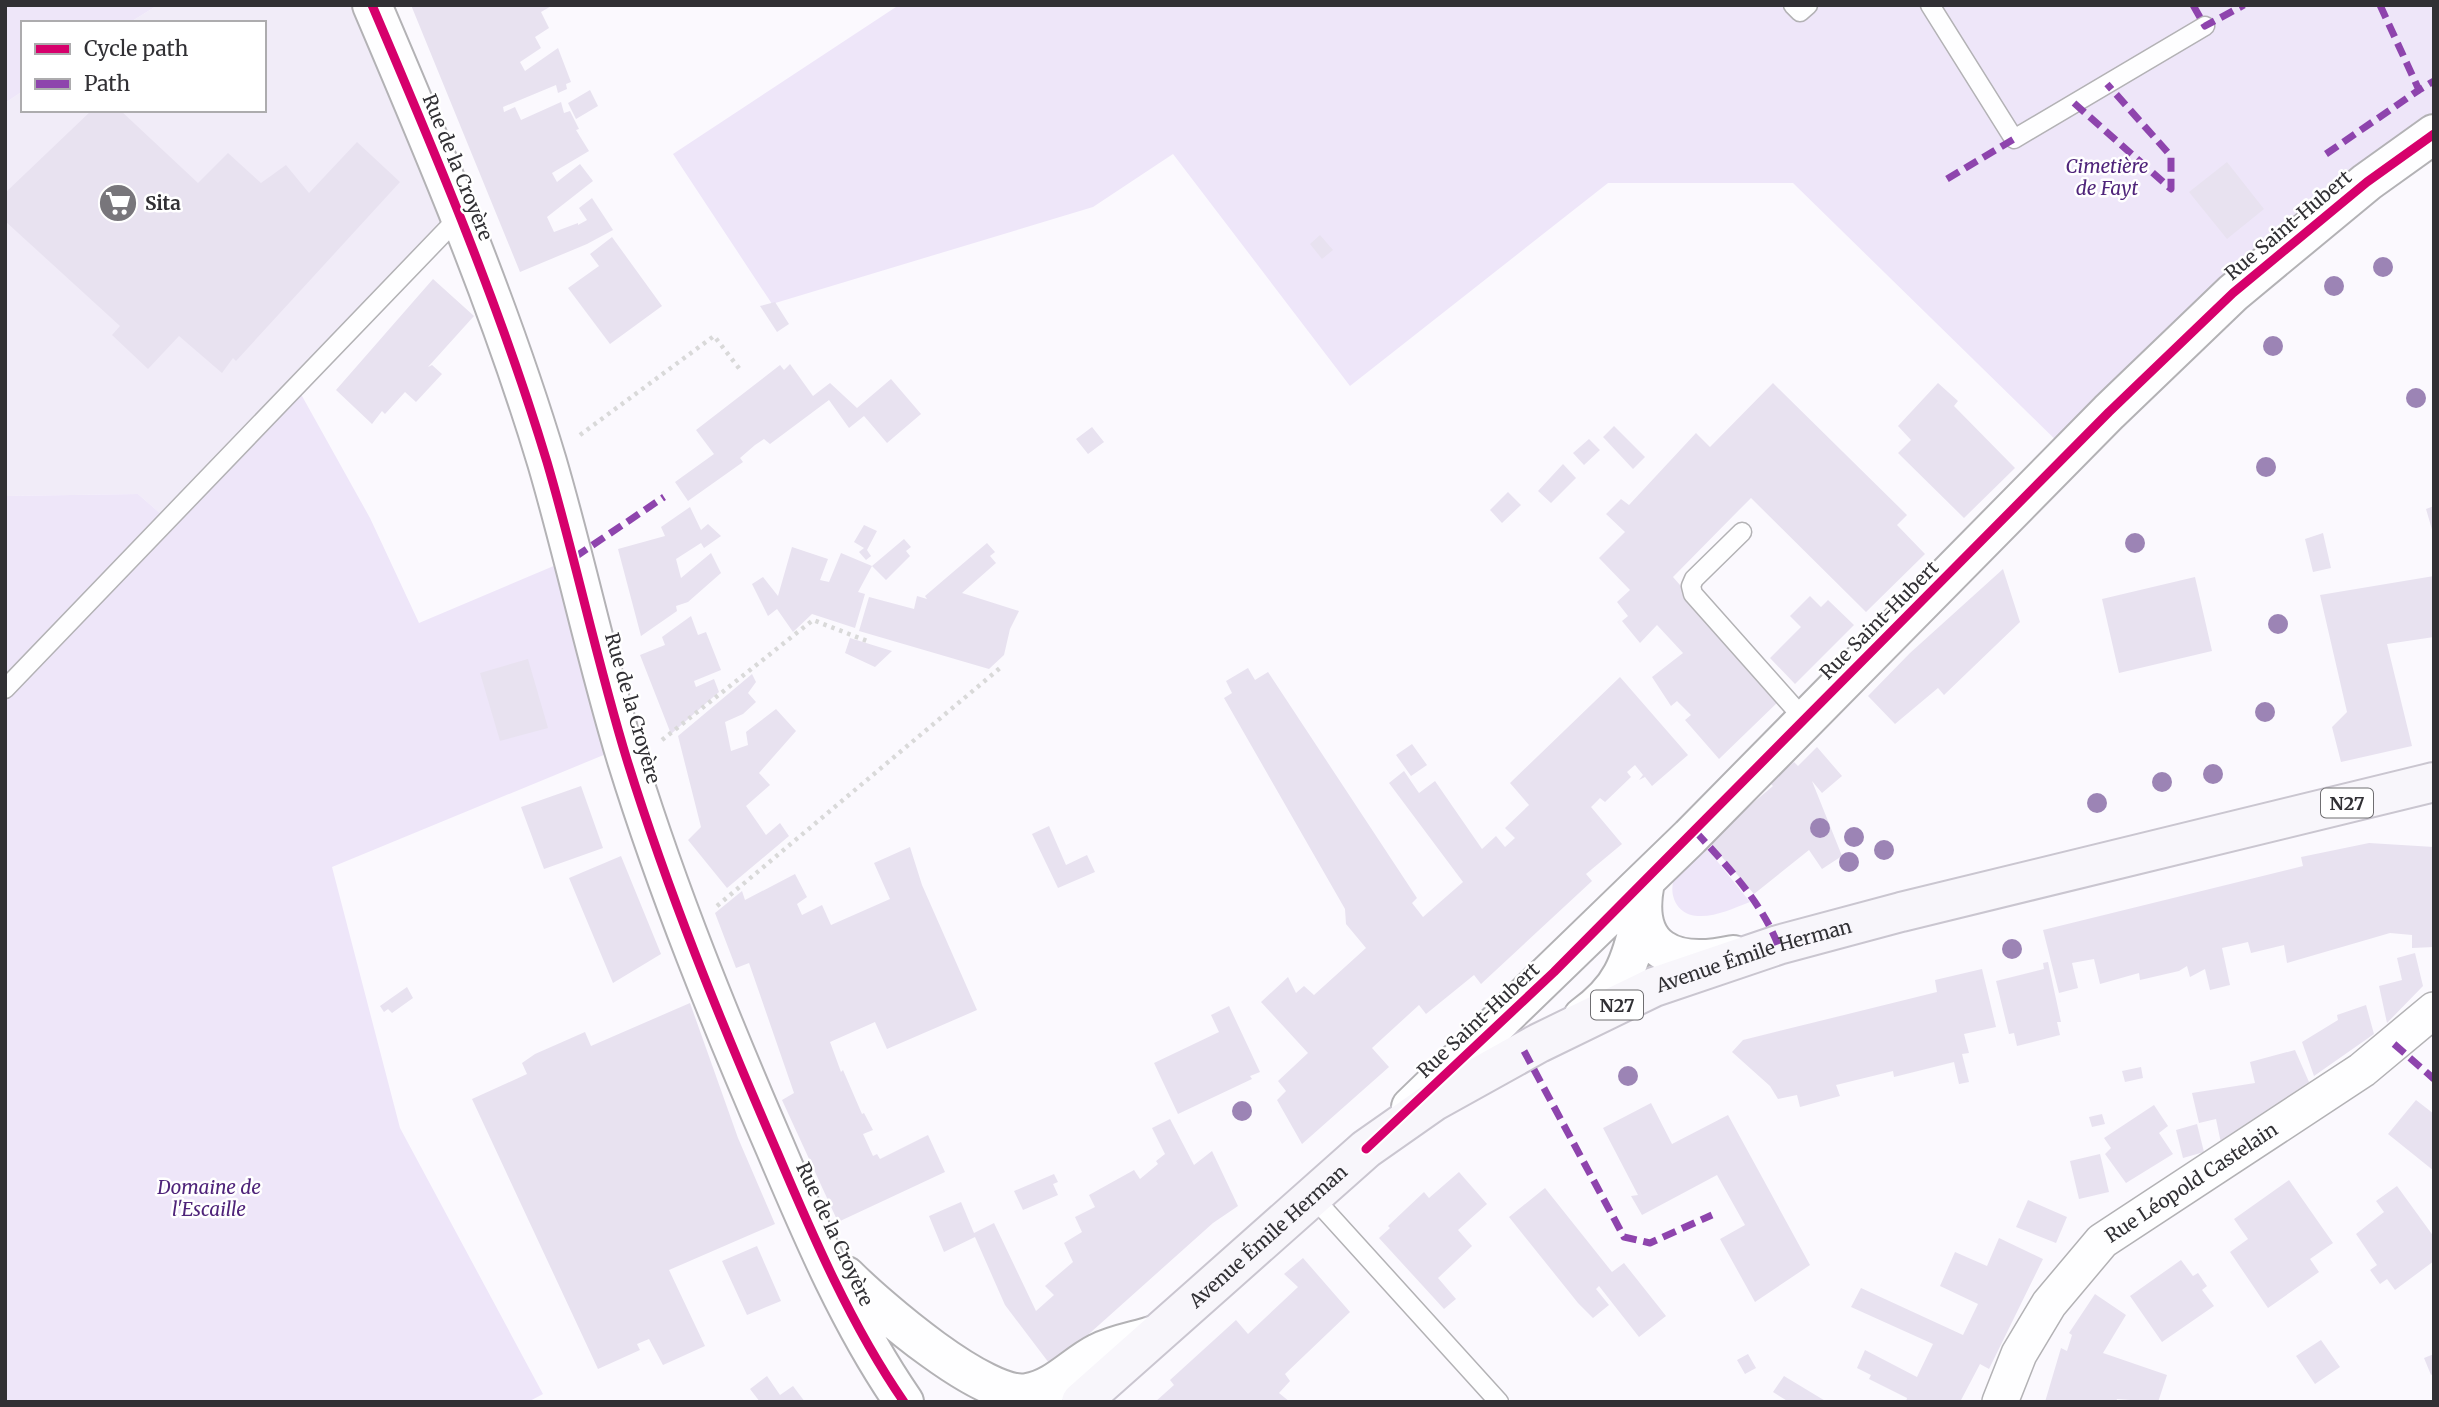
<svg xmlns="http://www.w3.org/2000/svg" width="2439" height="1407" viewBox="0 0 2439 1407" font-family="Merriweather,serif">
  <rect width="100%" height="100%" fill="#fbf9fe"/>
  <path fill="#f1ecf8" d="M158 5H372L459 217 169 521 138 494 5 496V103L23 91V110H264V23H129Z"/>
  <path fill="#eee6f9" d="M5 5H158L129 23H23V91L5 103Z
    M899 5H2434V134L2070 454 1793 183H1608L1350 386 1173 154 1093 207 772 304 673 154Z
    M297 387 370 518 419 623 575 557 623 747 332 867 400 1128 543 1394 528 1402H5V496L138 494 169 521Z
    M1705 846 1750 902C1734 908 1716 917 1698 916 1675 915 1666 891 1677 872 1683 862 1696 854 1705 846Z"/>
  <path fill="#e8e2f0" d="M411 5H553L541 12 549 28 535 37 541 48 520 62 525 71 558 48 571 82 566 84 567 89 558 93 556 85 503 107 504 112 515 107 521 120 561 102 564 113 570 111 579 129 576 130 589 151 552 173 557 182 580 164 593 181 547 217 554 232 578 223V225L587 220 579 208 592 198 613 230 587 244 520 272Z
    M590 90 598 106 576 119 568 103Z
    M92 110H120L198 183 228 153 261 183 286 165 309 193 357 142 400 182 236 361 233 358 222 373 179 336 148 369 112 335 120 326 5 221V193Z
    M2227 162 2264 209 2227 239 2189 192Z
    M1320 235 1333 250 1322 259 1310 244Z
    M612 237 662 306 610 344 568 288 599 266 590 254Z
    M433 279 474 316 428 367 432 365 442 374 416 402 405 392 385 414 382 411 372 424 336 390Z
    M775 302 789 324 777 332 760 306Z
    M790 364 813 396 830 383 857 408 891 379 921 414 887 443 864 416 849 428 829 400 770 444 764 439 755 445 740 458 743 462 688 501 675 482 714 454 696 430 780 365 784 370Z
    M1773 383 1907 515 1897 525 1925 554 1866 612 1751 498 1740 509 1673 577 1780 700 1719 759 1685 720 1691 715 1677 701 1671 706 1652 677 1683 653 1657 625 1640 643 1622 621 1628 616 1617 602 1630 590 1599 558 1625 532 1606 514 1621 499 1629 505 1696 433 1710 447Z
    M1938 383 1958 401 1954 406 2015 468 1964 518 1898 453 1911 440 1898 426Z
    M1614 426 1645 457 1633 469 1603 437Z
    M1092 427 1104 442 1088 454 1076 439Z
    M1589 439 1600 450 1584 465 1573 453Z
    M1563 464 1576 478 1551 503 1538 491Z
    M1508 492 1521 505 1502 523 1490 510Z
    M2434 506V533H2433L2426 509Z
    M690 507 701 530 708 524 721 536 704 548 701 543 676 559 681 578 711 553 721 573 688 602 676 606 677 611 641 636 618 549 665 536 661 527Z
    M864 525 877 531 867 550 871 556 866 560 859 552 864 548 854 542Z
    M2323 533 2331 568 2313 572 2305 539Z
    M904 539 911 547 906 551 910 556 886 580 872 566 858 592 865 594 855 628 812 614 793 632 777 609 768 616 752 584 763 577 778 596 792 547 828 559 820 580 829 582 841 553 872 566Z
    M987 543 995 552 990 556 996 563 962 593 1019 611 1010 629 1004 655 989 669 859 631 869 597 914 609 917 596 927 599 925 596Z
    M2003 569 2020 622 1944 695 1938 688 1895 724 1868 696 1910 653Z
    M2434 576V637L2387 644 2412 746 2341 762 2332 727 2347 712 2320 595Z
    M2195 577 2212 651 2119 673 2102 599Z
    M1810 596 1821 607 1828 600 1854 625 1795 684 1770 658 1801 627 1790 616Z
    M691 616 698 635 706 632 721 670 694 681 696 687 714 679 719 692 671 734 640 655 665 645 662 637Z
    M850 638 892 651 875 667 845 653Z
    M528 659 548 728 500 741 480 673Z
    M1248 668 1255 680 1268 672 1417 898 1412 903 1423 917 1463 882 1389 783 1404 771 1419 793 1435 781 1482 849 1496 836 1505 847 1515 838 1505 828 1529 805 1510 783 1620 677 1688 755 1652 786 1645 777 1639 780 1643 775 1635 765 1627 772 1631 777 1605 802 1600 798 1591 807 1622 844 1586 874 1592 881 1481 984 1474 975 1426 1014 1419 1005 1372 1048 1389 1067 1302 1144 1277 1100 1286 1091 1278 1081 1308 1053 1261 1002 1288 977 1296 993 1304 986 1314 995 1366 948 1346 924 1345 909 1224 698 1232 693 1226 681Z
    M752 674 756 682 748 693 756 702 743 714 725 722 731 751 748 745 746 732 776 709 796 731 759 773 770 785 746 806 766 835 780 823 789 836 727 888 688 840 701 827 678 736Z
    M1412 744 1427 765 1411 776 1396 755Z
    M1817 747 1842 776 1822 793 1812 781 1842 856 1822 869 1809 850 1754 894 1708 841 1773 786 1770 783 1794 762 1798 766Z
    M581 786 603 848 544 869 521 807Z
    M1049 826 1066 865 1087 855 1095 872 1058 888 1032 834Z
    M2369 843 2434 847V947L2412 948V935L2390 933 2287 963 2284 945 2251 953 2248 942 2222 948 2230 985 2210 990 2205 969 2190 977 2187 966 2179 971 2140 980 2139 973 2100 984 2094 959 2072 963 2078 988 2059 993 2043 930 2303 866 2301 857Z
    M910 847 922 885 977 1010 887 1049 875 1022 830 1042 841 1072 843 1070 862 1114 864 1113 873 1130 863 1134 873 1156 877 1154 880 1159 928 1135 945 1172 838 1222 782 1100 794 1093 749 963 736 968 715 913 742 891 745 900 795 874 807 897 797 904 802 915 822 905 831 925 890 899 874 863Z
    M621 856 661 954 613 983 569 878Z
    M2415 953 2423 986 2387 1023 2379 986 2402 980 2397 958Z
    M2048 962 2061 1022H2057L2060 1035 2017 1046 2014 1033 2009 1034 1996 981 2044 969 2043 963Z
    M1982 969 1996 1027 1964 1034 1969 1053 1962 1054 1969 1082 1959 1084 1954 1062 1894 1077 1893 1071 1836 1085 1840 1096 1800 1107 1797 1095 1778 1099 1770 1086 1732 1052 1743 1040 1937 992 1935 980Z
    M407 987 413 998 392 1013 388 1009 384 1012 380 1006Z
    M690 1003 738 1138 775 1224 669 1270 705 1346 663 1365 649 1339 637 1344 640 1350 598 1369 472 1099 527 1074 522 1063 535 1054 585 1032 591 1046Z
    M2366 1005 2374 1034 2314 1076 2302 1042 2338 1020 2337 1015Z
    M1229 1006 1260 1072 1250 1076 1252 1079 1178 1114 1154 1063 1219 1032 1211 1015Z
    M2295 1050 2309 1082 2221 1143 2216 1119 2199 1123 2192 1093 2255 1083 2250 1062Z
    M2141 1067 2143 1078 2125 1082 2122 1071Z
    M2416 1100 2434 1114V1171L2388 1134Z
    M1651 1103 1672 1144 1728 1115 1810 1265 1755 1302 1720 1239 1745 1225 1717 1175 1642 1215 1631 1196 1638 1195 1603 1128Z
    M2154 1105 2168 1126 2159 1133 2173 1154 2126 1183 2105 1154 2111 1148 2104 1138Z
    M2102 1114 2105 1124 2092 1127 2089 1117Z
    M1170 1119 1194 1165 1212 1151 1238 1206 1213 1223 1052 1367 1005 1305 975 1237 944 1252 929 1216 961 1202 974 1233 994 1223 1036 1311 1054 1295 1045 1286 1073 1262 1064 1243 1082 1232 1075 1217 1095 1207 1089 1195 1134 1170 1140 1179 1158 1164 1156 1161 1165 1154 1152 1128Z
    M2197 1124 2204 1152 2183 1158 2176 1130Z
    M2100 1154 2109 1192 2079 1199 2070 1161Z
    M1459 1172 1487 1204 1458 1230 1472 1246 1438 1278 1456 1299 1444 1309 1379 1238 1390 1228 1388 1226 1424 1192 1429 1198Z
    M1054 1174 1058 1182 1053 1184 1058 1195 1023 1210 1014 1191Z
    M2289 1180 2333 1243 2310 1259 2319 1272 2268 1308 2230 1252 2248 1239 2234 1219Z
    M2397 1186 2434 1237V1261L2395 1290 2387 1279 2380 1284 2370 1270 2377 1265 2356 1234 2384 1212 2376 1201Z
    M1545 1188 1612 1272 1624 1263 1666 1316 1639 1337 1599 1286 1596 1289 1609 1305 1593 1318 1578 1303 1509 1217Z
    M2028 1200 2067 1217 2056 1243 2016 1227Z
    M1999 1238 2043 1259 1989 1369 1980 1364 1960 1402H1906L1907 1398 1869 1379 1871 1375 1857 1368 1865 1350 1917 1377 1933 1344 1851 1307 1861 1288 1963 1335 1978 1304 1940 1286 1955 1252 1987 1266Z
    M757 1246 781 1301 747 1315 722 1261Z
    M1303 1258 1350 1312 1285 1374 1290 1381 1279 1393 1290 1402H1155L1174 1385 1170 1380 1236 1320 1248 1334 1298 1287 1284 1274Z
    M2181 1260 2193 1276 2198 1273 2207 1286 2202 1290 2214 1306 2162 1342 2130 1296Z
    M2095 1294 2126 1315 2103 1353 2167 1375 2158 1402 2117 1399 2116 1402H2045L2061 1348 2067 1351 2072 1335 2069 1333Z
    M2321 1340 2340 1367 2315 1384 2296 1356Z
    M1748 1354 1756 1368 1745 1374 1737 1360Z
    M2434 1354V1373L2431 1375 2424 1358Z
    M767 1376 780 1395 793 1386 805 1402H760L750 1389Z
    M1784 1376 1827 1402H1789L1773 1392Z"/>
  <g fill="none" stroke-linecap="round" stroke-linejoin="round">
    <g stroke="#b3b2b5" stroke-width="21">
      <path id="service" d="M1793 5 1800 12 1808 5
        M1930 5 2014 139 2205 26
        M1742 532 1694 579 1691 586 1693 594 1805 720
        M5 689 459 217
        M1313 1197 1499 1402"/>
    </g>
    <g stroke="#b3b2b5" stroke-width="38">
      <g id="minor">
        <path id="s1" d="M2000 1402 2019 1354 2049 1304 2102 1241 2362 1070 2434 1010"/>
      </g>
    </g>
    <g stroke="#b3b2b5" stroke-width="42">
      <path id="tertiary" d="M372 5C436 155 500 306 547 462 576 561 597 662 627 760 668 892 720 1020 775 1147 812 1234 850 1324 904 1402
        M1645 882C1631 950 1673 968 1733 955
        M1583 1017C1623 988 1629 965 1641 919
        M1411 1107 1690 837 2109 412 2233 293 2367 182 2434 134
        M846 1276C877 1307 985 1401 1028 1393 1056 1388 1074 1365 1098 1353 1115 1344 1137 1341 1155 1335"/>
    </g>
    <g stroke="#cac6d0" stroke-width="42">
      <g id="primary">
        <path id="s2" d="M1081 1402 1366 1149 1433 1102 1539 1043 1654 987 1778 945 1901 912 2434 782"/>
      </g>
    </g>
    <path stroke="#d9d9d9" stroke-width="4.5" stroke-dasharray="3.5 5" stroke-linecap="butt" d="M580 435 714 336 742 372
      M662 740 813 620 867 641
      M717 906 1000 668"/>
    <use href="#service" stroke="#fefeff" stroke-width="18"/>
    <use href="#minor" stroke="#fefeff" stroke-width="35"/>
    <use href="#tertiary" stroke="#fefeff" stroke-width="38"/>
    <use href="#primary" stroke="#f8f6fb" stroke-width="38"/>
    <path stroke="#8e44ad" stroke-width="7" stroke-dasharray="14 7" stroke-linecap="butt" d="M2193 5 2205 26 2244 5
      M2380 5 2419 90 2434 81
      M2074 103 2171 189V156L2107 84
      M2326 154 2419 90
      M1947 179 2014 139
      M575 557 664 497
      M1696 832C1727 866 1761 901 1778 945
      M2394 1044 2434 1079
      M1524 1051 1624 1237 1650 1243 1712 1215"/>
    <g stroke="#fff" stroke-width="13">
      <path id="cycleway" d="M372 5C436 155 500 306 547 462 576 561 597 662 627 760 668 892 720 1020 775 1147 812 1234 850 1324 904 1402
        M1366 1149 1554 972 2109 412 2233 293 2367 182 2434 134"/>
    </g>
    <use href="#cycleway" stroke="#d6006c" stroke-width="9"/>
  </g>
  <g fill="#9c84b5">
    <circle cx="2383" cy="267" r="10"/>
    <circle cx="2334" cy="286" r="10"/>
    <circle cx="2273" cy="346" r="10"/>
    <circle cx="2416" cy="398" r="10"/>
    <circle cx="2266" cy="467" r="10"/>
    <circle cx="2135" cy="543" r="10"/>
    <circle cx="2278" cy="624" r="10"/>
    <circle cx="2265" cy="712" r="10"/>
    <circle cx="2213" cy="774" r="10"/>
    <circle cx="2162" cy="782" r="10"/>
    <circle cx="2097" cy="803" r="10"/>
    <circle cx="1820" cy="828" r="10"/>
    <circle cx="1854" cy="837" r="10"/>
    <circle cx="1884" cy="850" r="10"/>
    <circle cx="1849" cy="862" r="10"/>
    <circle cx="2012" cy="949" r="10"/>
    <circle cx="1628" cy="1076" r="10"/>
    <circle cx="1242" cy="1111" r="10"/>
  </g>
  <defs>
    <g id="supermarket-disc" transform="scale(2.0125)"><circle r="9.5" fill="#78767b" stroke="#fff"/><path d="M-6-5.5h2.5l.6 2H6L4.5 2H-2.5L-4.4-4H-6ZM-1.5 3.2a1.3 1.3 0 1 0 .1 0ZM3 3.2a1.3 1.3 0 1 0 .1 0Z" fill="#fff"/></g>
  </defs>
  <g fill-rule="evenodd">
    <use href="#supermarket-disc" x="118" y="203"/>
  </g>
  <g text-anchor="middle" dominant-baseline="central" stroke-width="5" stroke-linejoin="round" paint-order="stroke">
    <g fill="#fff" stroke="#6f6e71" stroke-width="2">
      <rect x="2321" y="788.5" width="52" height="29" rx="5"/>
      <rect x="1591" y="990.5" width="52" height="29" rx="5"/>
    </g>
    <g font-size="18" font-weight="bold" fill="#313034">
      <text x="2347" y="803">N27</text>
      <text x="1617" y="1005">N27</text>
    </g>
    <g font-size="19" font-style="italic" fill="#4f247a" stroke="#fff">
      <text x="2107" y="166">Cimetière<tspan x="2107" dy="22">de Fayt</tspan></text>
      <text x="209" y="1187">Domaine de<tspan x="209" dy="22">l'Escaille</tspan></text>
    </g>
    <g font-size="19" fill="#313034" stroke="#fff">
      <text transform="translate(458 167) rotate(68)">Rue de la Croyère</text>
      <text transform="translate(2288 225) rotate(-40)">Rue Saint-Hubert</text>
      <text transform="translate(1879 620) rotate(-45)">Rue Saint-Hubert</text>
      <text transform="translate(633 708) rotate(74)">Rue de la Croyère</text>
      <text stroke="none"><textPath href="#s2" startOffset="817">Avenue Émile Herman</textPath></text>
      <text transform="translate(1478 1020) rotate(-43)">Rue Saint-Hubert</text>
      <text stroke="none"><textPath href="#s1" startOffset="299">Rue Léopold Castelain</textPath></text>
      <text transform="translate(835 1234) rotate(65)">Rue de la Croyère</text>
      <text stroke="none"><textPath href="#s2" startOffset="250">Avenue Émile Herman</textPath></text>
    </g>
    <g font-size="19" font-weight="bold" fill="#313034" stroke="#fff" text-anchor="start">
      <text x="145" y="203">Sita</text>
    </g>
  </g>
  <rect width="2439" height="1407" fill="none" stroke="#313034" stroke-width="14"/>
  <rect x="21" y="21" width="245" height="91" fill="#ffffff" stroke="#adacae" stroke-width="2"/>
  <rect x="35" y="44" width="35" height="10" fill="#d6006c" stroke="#adacae" stroke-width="2"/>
  <text x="84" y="56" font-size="21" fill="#313034">Cycle path</text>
  <rect x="35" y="79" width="35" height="10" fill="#8e44ad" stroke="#adacae" stroke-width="2"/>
  <text x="84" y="91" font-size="21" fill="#313034">Path</text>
</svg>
